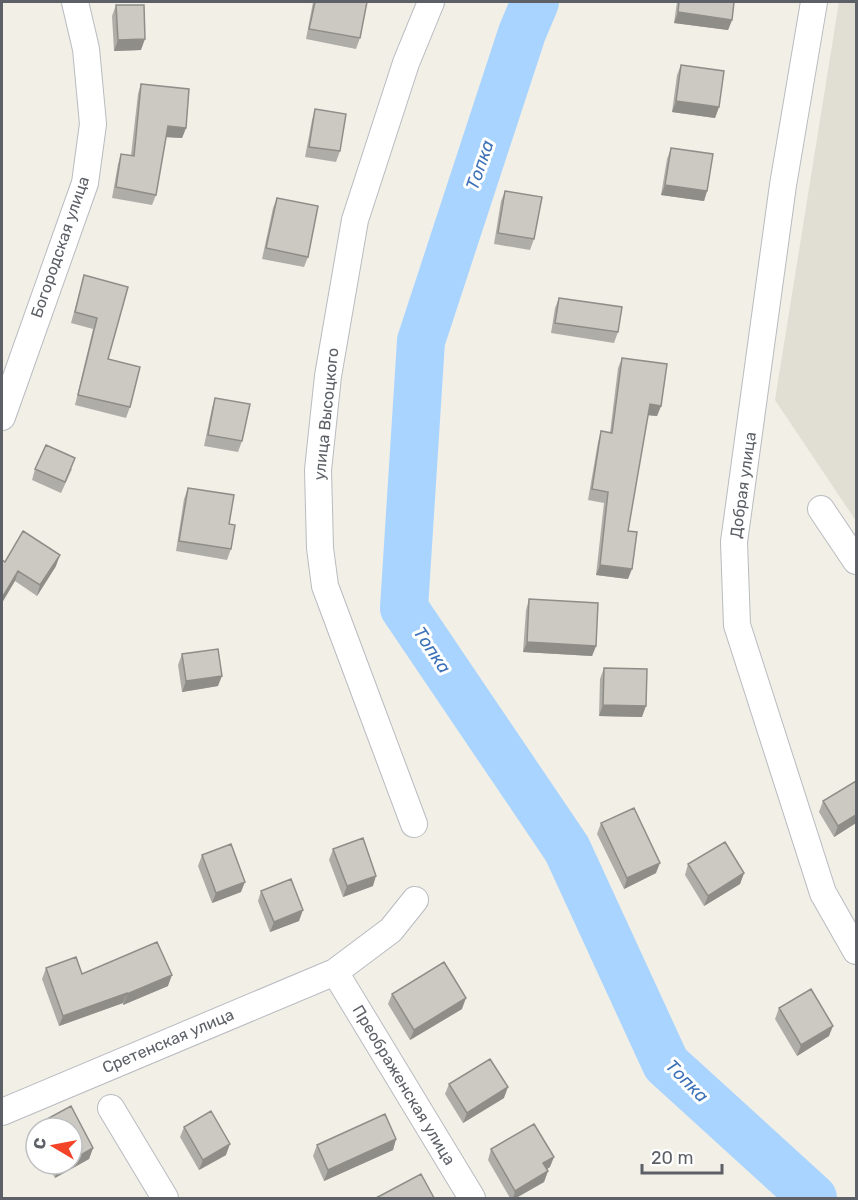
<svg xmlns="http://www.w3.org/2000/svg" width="858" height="1200" viewBox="0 0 858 1200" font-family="Rubik,sans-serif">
  <rect width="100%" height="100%" fill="#f1efe6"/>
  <path fill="#e1ded4" d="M839 2H856V521L775 400Z"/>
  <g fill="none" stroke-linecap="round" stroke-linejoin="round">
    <path stroke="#a8d4ff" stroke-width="48" d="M535 2 522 33 421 341 404 608 567 849 666 1064 813 1198"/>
    <g stroke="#b8bbc0" stroke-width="28">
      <path id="minor" d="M814 2 783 185 734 542 737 625 823 893 856 951
        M2 417 85 183 93 124 86 49 75 2
        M821 509 856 561
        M414 824 325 586 320 548 318 470 328 376 355 220 406 63 431 2
        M335 972 472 1198
        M111 1108 165 1198
        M2 1112 335 972 391 930 415 900"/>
    </g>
    <use href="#minor" stroke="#fff" stroke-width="26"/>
  </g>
  <path fill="#afada8" d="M313 2H363L360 38 356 49 306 39Z
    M677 2H734L732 20 728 30 674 23Z
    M116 5 141 50 114 51 112 16Z
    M681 65 719 107 715 118 672 112 677 75Z
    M141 84 186 128 182 138 166 137 156 195 152 205 112 198 118 164 121 154 131 155 138 94Z
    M315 109 340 151 336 162 305 157 312 120Z
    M671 148 707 191 704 201 661 195 667 159Z
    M505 191 534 239 530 250 494 244 501 201Z
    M277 198 308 257 304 267 262 259 273 208Z
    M84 275 108 359 130 407 126 418 75 405 93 329 71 323 81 286Z
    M559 298 618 332 614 343 551 333 555 308Z
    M622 358 661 406 657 416 648 415 628 531V579L596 575 604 503 588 500 598 442 601 431 610 433 618 368Z
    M215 398 242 441 238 452 204 446 212 408Z
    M35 469H72L61 493 32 480Z
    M188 488 229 524 231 549 227 560 176 551 184 499Z
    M5 562 56 566 37 596 15 581Z
    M529 599 596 646 592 656 523 652 526 610Z
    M182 654 218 686 182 692 178 665Z
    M604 668 642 717 599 716 600 679Z
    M856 782V823L834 837 819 812 823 801Z
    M601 823 656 873 624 889 597 834Z
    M333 849 373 886 343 897 329 860Z
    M202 855 241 892 212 903 198 866Z
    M688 864 744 873 740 884 704 906 685 875Z
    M261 891 299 921 270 932 258 901Z
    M46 968 82 974 168 986 123 1005V1003L59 1026 42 979Z
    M392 994 462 1009 410 1040 388 1004Z
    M779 1008 829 1036 797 1056 775 1019Z
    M449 1084 504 1098 463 1123 445 1094Z
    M71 1106 93 1148 89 1159 55 1178 47 1164H72V1128H36V1143L32 1136 36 1125Z
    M184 1127 226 1155 199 1170 180 1137Z
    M396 1139 393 1150 324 1181 313 1156 317 1145Z
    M491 1149 550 1167 547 1169 548 1171 544 1182 516 1198H510L488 1160Z"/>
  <path fill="#8f8d88" d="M678 12 732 20 728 30 674 23Z
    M145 39 141 50 114 51 118 40Z
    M676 101 719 107 715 118 672 112Z
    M168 126 186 128 182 138 164 137Z
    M665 185 707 191 704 201 661 195Z
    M650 404 661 406 657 416 646 415Z
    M60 555 56 566 37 596 40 585Z
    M600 565 632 569 628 579 596 575Z
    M18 571 15 581 2 603V598Z
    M527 642 596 646 592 656 523 652Z
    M222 676 218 686 182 692 186 681Z
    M603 705 646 706 642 717 599 716Z
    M856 815V823L834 837 838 826Z
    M660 863 656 873 624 889 627 878Z
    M744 873 740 884 704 906 708 896Z
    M376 876 373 886 343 897 347 886Z
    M245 882 241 892 212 903 216 893Z
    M303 910 299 921 270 932 274 922Z
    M172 975 168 986 123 1005 127 994Z
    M127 993 123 1003 59 1026 63 1016Z
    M466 998 462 1009 410 1040 414 1030Z
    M833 1026 829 1036 797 1056 801 1045Z
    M508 1087 504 1098 463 1123 467 1113Z
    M396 1139 393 1150 324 1181 328 1170Z
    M230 1144 226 1155 199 1170 203 1160Z
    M93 1148 89 1159 55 1178 59 1167 64 1164H72V1160Z
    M554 1157 550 1167 539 1174 543 1163Z
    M548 1171 544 1182 516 1198H513L515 1191Z"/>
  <path fill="#ccc9c3" stroke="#8f8d88" stroke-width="1.5" d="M315 2H367L360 38 309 29Z
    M679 2H734L732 20 678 12Z
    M116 5H144L145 39 118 40Z
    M681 65 724 71 719 107 676 101Z
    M141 84 189 89 186 128 168 126 156 195 116 187 121 154 134 156Z
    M315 109 346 114 340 151 309 147Z
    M671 148 713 154 707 191 665 185Z
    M505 191 542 197 534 239 498 233Z
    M277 198 318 206 308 257 266 248Z
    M84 275 128 287 108 359 140 367 130 407 78 395 97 318 75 312Z
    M559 298 622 307 618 332 555 323Z
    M622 358 667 364 661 406 650 404 628 531 637 532 632 569 600 565 608 492 592 489 601 431 612 433Z
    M215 398 250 404 242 441 208 435Z
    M46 445 75 458 65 482 35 469Z
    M188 488 234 495 229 524 235 525 231 549 179 541Z
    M23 531 60 555 40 585 18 571 2 598V560L5 562Z
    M529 599 598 603 596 646 527 642Z
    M218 649 222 676 186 681 182 654Z
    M604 668 647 669 646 706 603 705Z
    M856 781V815L838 826 823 801Z
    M634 808 660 863 627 878 601 823Z
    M363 838 376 876 347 886 333 849Z
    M725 842 744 873 708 896 688 864Z
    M231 844 245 882 216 893 202 855Z
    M291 879 303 910 274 922 261 891Z
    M157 942 172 975 127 994V993L63 1016 46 968 76 957 82 974Z
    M444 962 466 998 414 1030 392 994Z
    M811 989 833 1026 801 1045 779 1008Z
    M490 1059 508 1087 467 1113 449 1084Z
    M71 1106 93 1148 72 1160V1128H38L36 1125Z
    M211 1111 230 1144 203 1160 184 1127Z
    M385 1114 396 1139 328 1170 317 1145Z
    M534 1124 554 1157 543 1163 548 1171 515 1191 491 1149Z
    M421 1174 434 1198H376Z"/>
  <g text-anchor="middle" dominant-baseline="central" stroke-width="6" stroke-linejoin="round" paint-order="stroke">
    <g font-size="16" fill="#5d6167" stroke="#fff">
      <text transform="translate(60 247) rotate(-71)">Богородская улица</text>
      <text transform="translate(326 414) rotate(-84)">улица Высоцкого</text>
      <text transform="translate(743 485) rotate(-82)">Добрая улица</text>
      <text transform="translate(168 1041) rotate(-23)">Сретенская улица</text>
      <text transform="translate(404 1085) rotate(59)">Преображенская улица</text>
    </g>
    <g font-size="18" font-style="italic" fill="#3d72b8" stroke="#fff">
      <text transform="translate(480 165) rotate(-71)">Топка</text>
      <text transform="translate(432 650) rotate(56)">Топка</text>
      <text transform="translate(687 1081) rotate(45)">Топка</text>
    </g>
  </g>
  <rect width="858" height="1200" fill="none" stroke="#5d6167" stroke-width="6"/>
  <g transform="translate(54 1146) rotate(280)"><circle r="28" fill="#ffffff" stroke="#bec0c2" stroke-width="1.5"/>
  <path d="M0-4.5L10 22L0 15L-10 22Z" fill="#f34429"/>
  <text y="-9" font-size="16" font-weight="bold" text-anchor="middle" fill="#5d6167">С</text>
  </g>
  <path d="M642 1164v9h80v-9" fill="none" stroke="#5d6167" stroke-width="3"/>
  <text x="651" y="1164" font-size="18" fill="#5d6167" stroke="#ffffff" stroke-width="4.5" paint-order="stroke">20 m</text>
</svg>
